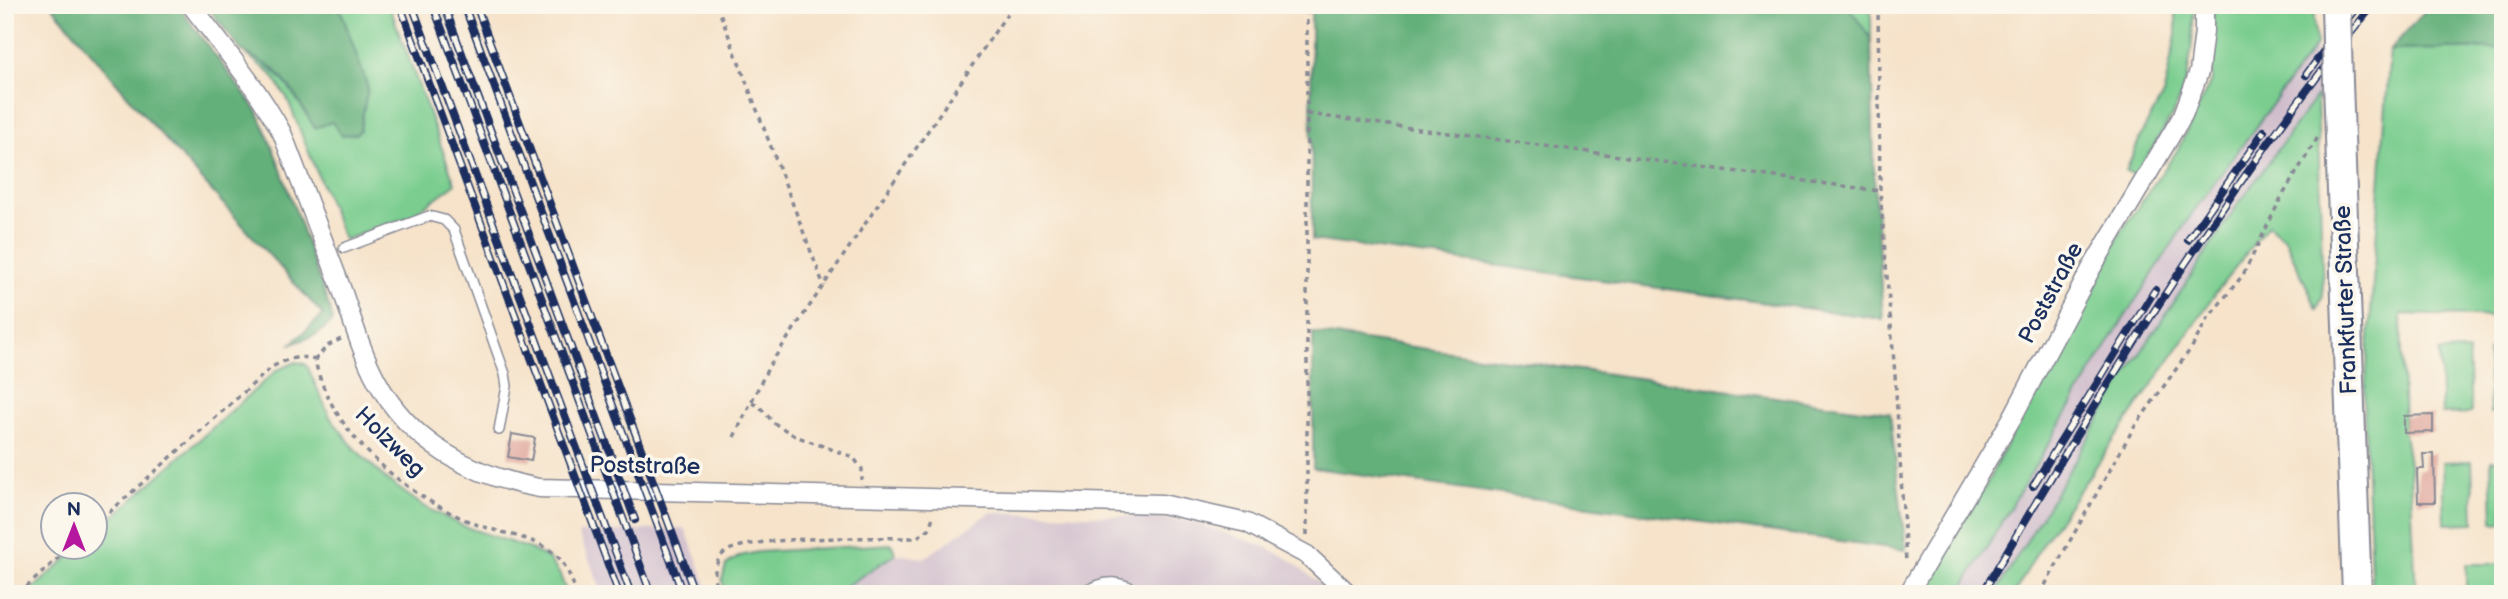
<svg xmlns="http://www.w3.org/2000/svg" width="2508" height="599" viewBox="0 0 2508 599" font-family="'Balsamiq Sans',sans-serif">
  <rect width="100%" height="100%" fill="#fbf7ec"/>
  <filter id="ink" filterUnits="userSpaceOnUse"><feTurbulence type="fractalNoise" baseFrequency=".0143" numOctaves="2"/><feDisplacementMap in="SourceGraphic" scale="14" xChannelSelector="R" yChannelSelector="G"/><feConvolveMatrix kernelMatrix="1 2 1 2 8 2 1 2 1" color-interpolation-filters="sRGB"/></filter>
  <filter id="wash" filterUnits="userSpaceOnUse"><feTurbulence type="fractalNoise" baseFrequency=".00686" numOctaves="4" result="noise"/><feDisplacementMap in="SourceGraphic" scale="28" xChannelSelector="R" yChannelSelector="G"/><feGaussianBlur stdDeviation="1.57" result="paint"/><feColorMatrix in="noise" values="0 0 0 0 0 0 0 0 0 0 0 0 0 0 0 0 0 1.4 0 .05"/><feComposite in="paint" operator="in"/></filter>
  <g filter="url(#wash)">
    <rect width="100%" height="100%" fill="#f6e3ca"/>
    <path fill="#d0bdcc" d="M2316 45 2317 95 2237 206 2188 280 2053 495 1995 594H1959L2117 329 2193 212Z
      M991 512 1150 517 1193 522 1266 547 1289 559 1333 594H834L895 554 924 558Z
      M685 528 710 594H603L578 533Z"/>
    <path fill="#7acd8f" stroke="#4a7e76" stroke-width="2" d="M339 5H389L455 184 411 216 344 240 287 98 271 74 241 50C280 68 293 92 315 128L368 88Z
      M1847 5H1871V39Z
      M2176 5H2193C2194 32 2191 73 2180 98 2169 125 2151 150 2135 175L2126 171 2142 133 2164 93 2176 35Z
      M2213 5H2313L2316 45 2193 212 2117 329 1959 594H1919L1985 487 2030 397 2122 230 2178 149 2212 79Z
      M2503 48V317L2401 314 2404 433 2410 470 2416 594H2372L2364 406 2390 50Z
      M2317 95 2323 296 2317 309 2285 239 2268 225 2218 290 2042 544 2014 594H1995L2126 375 2237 206Z
      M2503 349V412L2490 413 2488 350Z
      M2468 351 2471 413 2442 414 2439 352Z
      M296 362 305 364 308 368 330 417 355 449 386 479 423 506 463 526 530 549 548 558 560 575 567 594H27L80 547 94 546 95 533 267 379 277 370Z
      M2491 460H2503V522L2493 523Z
      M2472 461 2474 523 2445 524 2443 462Z
      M892 544 895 554 834 594H725L722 580 726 565 740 556 758 552Z
      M2466 564H2503V594H2466Z"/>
    <path fill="#63b07a" stroke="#3f706c" stroke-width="2" d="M51 5H177L258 112 278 161 330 309 333 321 318 334 290 345 323 315 149 121Z
      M206 5H339L368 88 360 130 356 134 342 135 332 122 315 128 291 89 274 69 241 50Z
      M1311 5H1847L1871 39 1874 175 1883 319 1312 240Z
      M2430 5H2503V48L2390 50Z
      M1313 333 1890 413 1906 550 1313 468Z"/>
    <g id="blocks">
      <path fill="#dfa197" d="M2433 415V432L2404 433V416Z
        M512 434 535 438 531 461 508 457Z
        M2423 454H2434L2435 502H2418L2417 469H2424Z"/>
    </g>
  </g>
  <g filter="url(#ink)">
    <use href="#blocks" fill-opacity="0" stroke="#888994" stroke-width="2"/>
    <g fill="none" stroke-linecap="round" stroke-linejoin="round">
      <g stroke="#888994" stroke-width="12">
        <path id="lane" d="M344 248 429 216 444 220 454 230 505 374 507 386 499 430
          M1082 594C1106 577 1120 581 1145 594"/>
      </g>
      <g stroke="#888994" stroke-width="21">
        <path id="street" d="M191 5C223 47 257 87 282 133 301 182 320 232 339 282 351 314 360 350 377 381 410 443 472 476 539 488L1162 504 1247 523 1307 555 1349 594
          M1908 594 2012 418 2091 269 2183 115 2199 72 2204 31V5"/>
      </g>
      <g stroke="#888994" stroke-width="32">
        <path id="primary" d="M2338 83 2357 594"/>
      </g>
      <path stroke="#888994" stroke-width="3.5" stroke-dasharray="5 5" stroke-linecap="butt" d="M717 5 824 286
        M1878 5 1880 191 1895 375 1906 562
        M1307 114 1880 191
        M341 339 327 346 315 360C330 433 406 496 473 523 499 534 536 536 557 556 567 566 572 581 577 594
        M752 403 759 406 774 423 795 436 853 457 862 469V480
        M734 437 769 366 1013 5
        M94 526 272 367C287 359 299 354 315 360
        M1307 535V5
        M19 594 71 546
        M717 594C714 580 712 564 724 553 744 535 883 538 916 538L929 529 934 514
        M2040 594 2133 429 2192 347 2208 318 2243 275 2281 198 2318 137"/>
      <use href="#lane" stroke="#fff" stroke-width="9"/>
      <use href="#street" stroke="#fff" stroke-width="18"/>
      <use href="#primary" stroke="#fff" stroke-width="28"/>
      <g stroke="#1b2f5e" stroke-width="8">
        <path id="rail" d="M400 5 619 594
          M412 5 631 594
          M433 5 651 594
          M444 5 635 520
          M464 5 683 594
          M476 5 695 594
          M2306 75 2358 5
          M2188 240 2264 131
          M2033 486 2155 290
          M1982 594C2101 390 2225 189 2373 5"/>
      </g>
      <use href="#rail" stroke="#fbf7ec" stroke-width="5" stroke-dasharray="16" stroke-linecap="butt"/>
      <g stroke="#888994" stroke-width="32" stroke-linecap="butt">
        <path id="primary-bridge" d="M2336 5 2338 83"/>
      </g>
      <use href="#primary-bridge" stroke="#fff" stroke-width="28"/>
    </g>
  </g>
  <g text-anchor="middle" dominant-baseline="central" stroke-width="7" stroke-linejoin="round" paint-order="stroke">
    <g font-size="23" fill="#1b2f5e" stroke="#fbf7ec">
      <text transform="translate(2051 293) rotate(-62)">Poststraße</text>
      <text transform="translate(2346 300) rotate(-92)">Frankfurter Straße</text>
      <text transform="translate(390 442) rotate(45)">Holzweg</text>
      <text transform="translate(645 466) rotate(1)">Poststraße</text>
    </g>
  </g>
  <rect width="2508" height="599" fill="none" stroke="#fbf7ec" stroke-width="28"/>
  <g transform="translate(74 526)"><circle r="33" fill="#fbf7ec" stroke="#a1a7b3" stroke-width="2"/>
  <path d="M0-5L12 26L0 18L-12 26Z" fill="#b5179e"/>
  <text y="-10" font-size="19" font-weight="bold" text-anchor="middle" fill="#1b2f5e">N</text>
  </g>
</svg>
